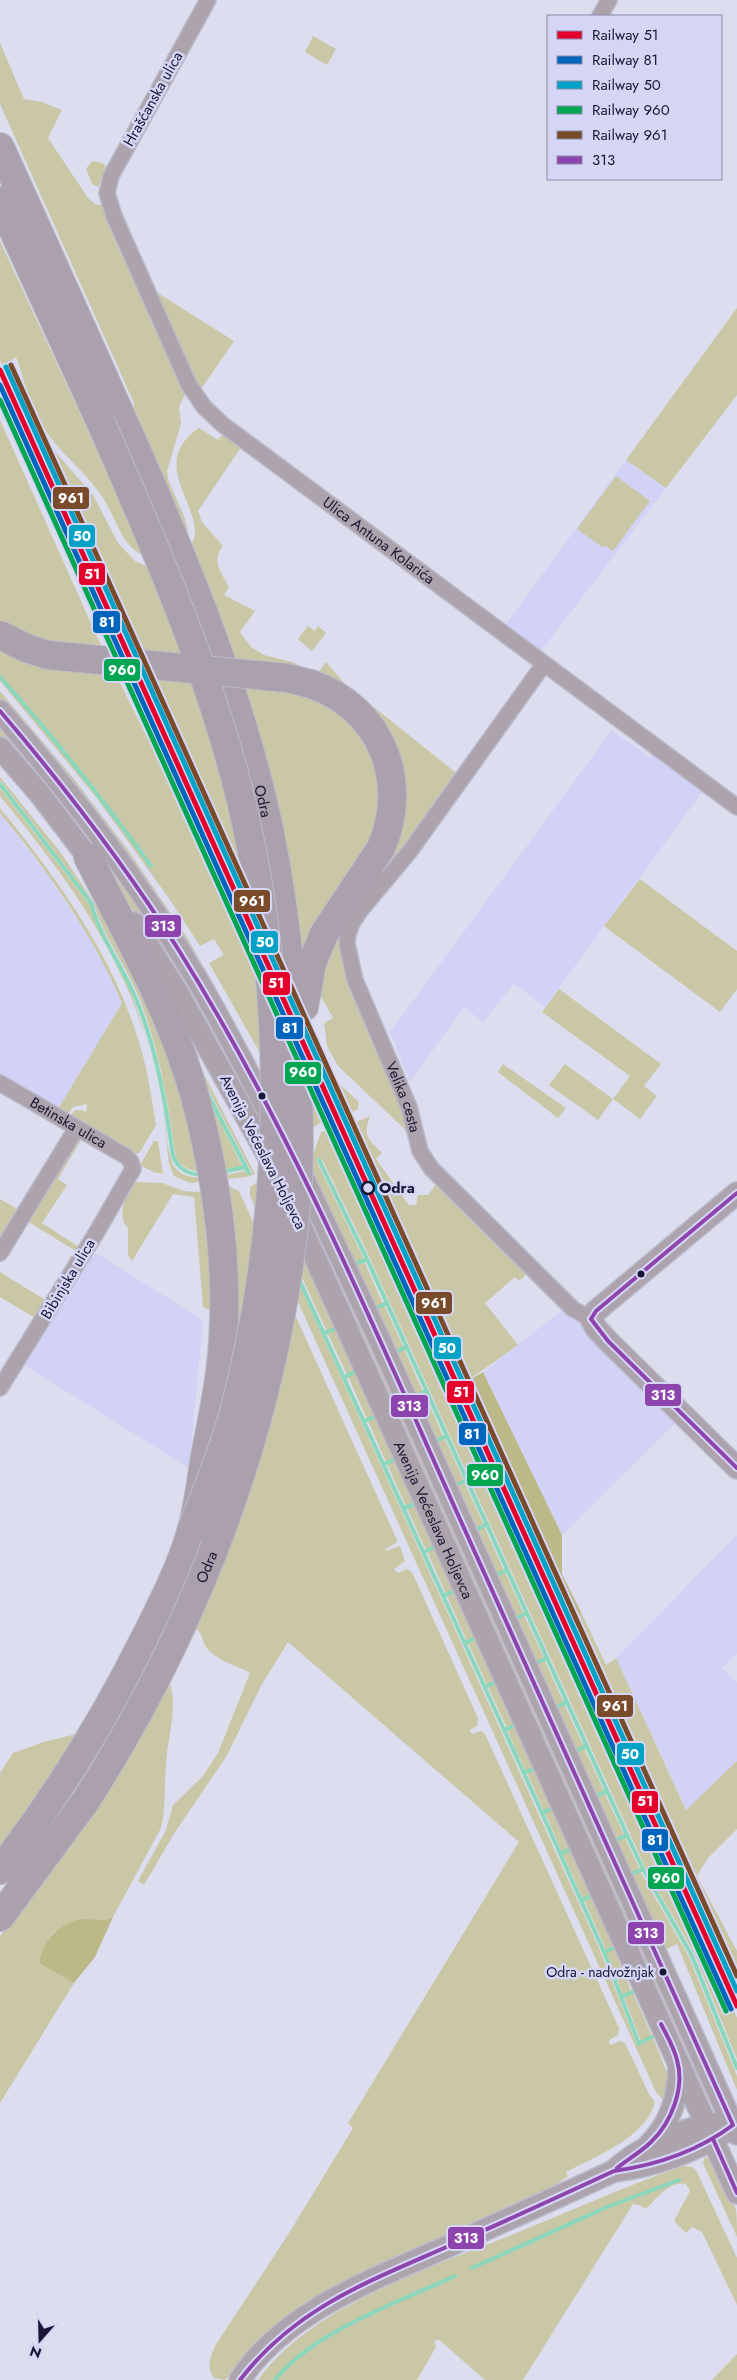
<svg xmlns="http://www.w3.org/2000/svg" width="737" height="2380" viewBox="0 0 737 2380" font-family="Jost,sans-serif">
  <rect width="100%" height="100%" fill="#dcddee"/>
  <path fill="#d2d2f6" d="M626 460 666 488 541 651 504 627Z
    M612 730 650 758 654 754 703 791 545 1007 514 984 483 1022 464 1007 410 1082 390 1032Z
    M0 813 48 875 82 926 105 966 122 1003 58 1109 0 1076Z
    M91 1250 203 1320 189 1468 21 1363Z
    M565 1308 678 1420 562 1535 483 1372Z
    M737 1535V1653L722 1668 737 1683V1761L687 1811 616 1658Z"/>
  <path fill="#cac7a7" d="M313 36 336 49 327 65 305 52Z
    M0 43 24 99 42 102 62 110 48 138 88 198 96 205 103 204 187 390 179 407 181 424 167 471 168 480 184 516 188 531 184 539 149 558C122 548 119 525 106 503 89 472 57 453 40 422 29 403 24 379 16 357L3 367 0 361V241L103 463 149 444 134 409V403L0 104Z
    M92 161 103 163 106 167 98 187 92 184 86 169Z
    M153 290 234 341 199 392Z
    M737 308V395L666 488 626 460Z
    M16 384 42 437 93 495 118 543 135 561 150 568C161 563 176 559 185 552 222 520 139 468 199 428L218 440 224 433 242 446 198 511 202 522 223 546C211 561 221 572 229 587L224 595 255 611 240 632 251 647 264 655 292 662 318 673 326 662 345 684 460 776 343 930 412 1136 338 1066 327 1046 324 1023 333 1018 318 991 291 1006 12 386Z
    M0 420 99 641 228 899 332 1121 326 1124 324 1120 311 1129 268 1067 209 963 224 955 214 939 200 946 168 897 96 797 0 681Z
    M616 476 650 501 613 551 606 546 602 547 577 529Z
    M308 626 315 631 318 626 326 633 312 651 298 639Z
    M0 691 74 779 128 850 186 936 216 988 0 701Z
    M0 724 58 795 164 943 246 1083 278 1162 140 920 0 736Z
    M0 777 61 853 116 936 181 1017 200 1059 197 1061 255 1174 247 1177 190 1183 174 1176 169 1164 163 1108C166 1124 166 1143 171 1159 179 1189 224 1175 245 1171L248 1175 252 1173 206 1085 202 1087 242 1166C221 1169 190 1181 176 1158 168 1103 159 1046 138 995 124 963 103 935 93 902L0 780Z
    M0 788 89 904C96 930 111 951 123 975 134 998 141 1021 148 1045 140 1022 133 999 122 977 92 911 46 852 0 796Z
    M0 808C56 877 110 951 137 1036 147 1065 151 1095 156 1125L140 1152 134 1155 68 1119 75 1110H82L86 1112 87 1104 73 1107 67 1115 58 1109 122 1003C92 933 48 871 0 813Z
    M640 879 737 951V989L720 1012 604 926Z
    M559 989 661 1064 644 1086 657 1096 640 1119 613 1099 598 1120 549 1085 565 1064 613 1099 630 1076 542 1012Z
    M314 1059 327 1067 337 1082 359 1102 358 1109 350 1113 348 1109 342 1112 344 1116 341 1117Z
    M503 1064 566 1108 558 1118 498 1072Z
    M370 1116C363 1136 367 1138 382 1153L376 1159 409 1205H416L418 1195H428L436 1184 528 1273 519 1281 515 1277 485 1303 518 1345 463 1384 406 1262 409 1260 366 1164 369 1163 365 1154 361 1155 349 1125Z
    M334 1126 737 2018V2059L695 1955 647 1871 626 1825 367 1252 322 1159H317V1162L364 1259 353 1264 312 1176 311 1161 321 1132Z
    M78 1139 81 1140 58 1179 67 1185 42 1223 82 1249 79 1253 24 1219Z
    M154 1141H158L163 1174 153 1172 140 1165Z
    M291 1171 709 2093 702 2095 284 1174Z
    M259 1181H270L338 1326 327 1332 299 1271 294 1273 599 1948 637 2045 653 2038 670 2080 663 2100 656 2092 250 1196V1187Z
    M136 1182 162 1183 184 1191 196 1192 230 1187 239 1191 397 1540V1542L386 1549V1551L400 1546 405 1561 394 1569 398 1573 407 1569 412 1572 478 1718 477 1726 470 1730 472 1734 481 1731 485 1734 619 2028 618 2035 609 2040 610 2045 621 2041 625 2043 649 2094 655 2102C646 2137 599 2155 566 2172L568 2176 538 2198 511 2204 504 2210 299 2308 272 2328 225 2380 214 2378C206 2367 210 2359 215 2346L291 2230 353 2128 348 2123 519 1842 288 1642 262 1684 226 1757 175 1832 144 1885 138 1881 166 1830 173 1805 203 1776 218 1753 250 1673C236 1665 213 1660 205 1645 202 1638 202 1634 196 1628L234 1537 258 1461 291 1331 252 1245 239 1324 203 1307 194 1197 173 1194 132 1261 128 1255V1228C116 1216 125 1194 136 1182Z
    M0 1199 19 1210 0 1244Z
    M364 1261 383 1304 373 1308 354 1265Z
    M0 1272 50 1303 37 1319 0 1297Z
    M384 1305 404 1348 393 1352 374 1310Z
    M337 1329 355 1371 347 1375 328 1334Z
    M404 1349 423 1392 413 1397 394 1354Z
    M358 1371 378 1414 367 1419 348 1376Z
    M424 1393 443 1436 433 1441 414 1398Z
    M376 1417 396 1458 386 1462 368 1421Z
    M444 1437 464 1481 453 1486 434 1443Z
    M397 1459 417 1501 406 1506 387 1464Z
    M464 1482 484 1525 473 1530 454 1487Z
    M416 1504 437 1544 426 1550 407 1508Z
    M484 1526 504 1571 494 1575 474 1531Z
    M435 1547 456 1588 446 1594 427 1551Z
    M505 1572 524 1614 513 1619 495 1577Z
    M455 1591 478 1636 467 1641 447 1596Z
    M581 1612 606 1665 616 1658 686 1810 737 1761V1829L708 1858 697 1876 737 1951V1992L569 1620Z
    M524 1615 544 1658 533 1663 514 1620Z
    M478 1638 495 1681 487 1685 468 1643Z
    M544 1659 564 1703 553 1707 534 1664Z
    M169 1680C179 1709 167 1736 166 1766 164 1787 166 1807 161 1828L113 1917 105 1922 82 1919 40 1964 74 1983 0 2103V1936L70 1845Z
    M498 1682 515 1725 507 1728 488 1687Z
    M564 1704 584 1747 573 1751 554 1709Z
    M518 1725 534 1768 526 1772 507 1730Z
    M80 1733 0 1851V1773L13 1753 44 1742Z
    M584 1748 604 1791 593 1796 574 1753Z
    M537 1768 552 1808 544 1811 527 1773Z
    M604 1792 624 1835 613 1840 594 1797Z
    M552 1809 571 1848 562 1852 545 1813Z
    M624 1836 640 1870 629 1875 614 1842Z
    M571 1849 591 1895 583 1899 563 1854Z
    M640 1871 689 1957 737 2076V2090L677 1944 667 1949 651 1922 630 1876Z
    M592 1896 616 1947 606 1950 584 1900Z
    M617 1948 631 1992 623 1995 606 1952Z
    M633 1993 652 2036 641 2041 624 1997Z
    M705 2156C718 2162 732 2196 736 2210 737 2218 737 2229 737 2237L703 2163Z
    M683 2166 692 2167 696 2170 737 2258V2305L702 2232 692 2227 686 2233 674 2221 690 2191 686 2184C670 2180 656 2199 646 2209L639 2205 633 2204 523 2380H485L438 2339 434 2342 436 2347 417 2380H258C309 2307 433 2267 514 2234 570 2211 626 2186 683 2166Z
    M737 2354V2380H712Z"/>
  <path fill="#bcb887" d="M483 1372 562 1535V1574L581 1612 569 1620 463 1384Z
    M113 1917 95 1957 74 1983 40 1964C39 1944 62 1921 82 1919 95 1918 102 1924 113 1917Z"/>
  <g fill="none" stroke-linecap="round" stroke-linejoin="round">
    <path stroke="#8ad7bc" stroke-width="4" d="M0 677C54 737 104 801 151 866
      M0 784 91 903C100 939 125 969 138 1004 157 1052 166 1105 173 1156 179 1170 188 1174 202 1175
      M206 1091 249 1173
      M319 1160 367 1259 627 1835 643 1869 692 1956 737 2068
      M222 1172 246 1167
      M353 1265 367 1259
      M298 1277 542 1813 604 1952 639 2044
      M374 1309 387 1303
      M325 1333 338 1327
      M394 1353 406 1347
      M345 1377 358 1370
      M414 1397 426 1391
      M365 1421 378 1415
      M434 1442 446 1436
      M384 1464 398 1458
      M454 1486 467 1480
      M404 1508 418 1503
      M474 1531 487 1524
      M424 1552 437 1546
      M494 1576 507 1570
      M444 1596 457 1589
      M514 1619 527 1613
      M465 1643 478 1637
      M534 1664 547 1658
      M485 1687 498 1681
      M554 1708 567 1702
      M505 1730 517 1724
      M574 1752 586 1746
      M524 1773 537 1767
      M594 1797 606 1791
      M542 1813 555 1807
      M614 1841 627 1835
      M560 1854 573 1848
      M629 1875 643 1869
      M581 1901 594 1894
      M604 1952 616 1947
      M621 1997 632 1992
      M639 2043 652 2037
      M472 2268 607 2207 679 2180
      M275 2380C314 2331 399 2302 455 2276"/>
    <g stroke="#babbcb" stroke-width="18">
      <g id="minor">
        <path id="s1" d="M208 0 111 176 107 193 114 216 189 385 204 407 222 424 737 807"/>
        <path d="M600 16 609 0"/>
        <path id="s2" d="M544 664 410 851 360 911 352 923 348 934 347 944 355 980 409 1107 420 1151 431 1168 573 1309 591 1319"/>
        <path id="s3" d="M0 1083 127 1157 131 1162 133 1169 98 1230 0 1388"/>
        <path d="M0 1253 76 1129"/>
      </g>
    </g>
    <g stroke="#babbcb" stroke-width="24">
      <g id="secondary">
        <path d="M0 711C73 795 141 886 198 981 225 1027 249 1075 274 1122"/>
        <path d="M0 748 39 793 97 869"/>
        <path d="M134 923 178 993 273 1165"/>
        <path d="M299 1169 380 1341 737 2134"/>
        <path d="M737 1193 596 1311 591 1319 596 1328 608 1341 737 1468"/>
        <path id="s4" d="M294 1211 737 2193"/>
        <path d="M648 2146C671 2123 678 2098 679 2066"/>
        <path d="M617 2168C639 2148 691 2124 721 2123"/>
        <path d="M240 2380C284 2311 379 2277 451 2245 506 2220 560 2196 614 2171 651 2167 694 2152 725 2132"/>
      </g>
    </g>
    <g stroke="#babbcb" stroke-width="30">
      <g id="motorway">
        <path id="s5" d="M0 147C45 247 91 347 135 447 186 564 235 682 264 806 283 888 291 972 298 1055"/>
        <path d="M0 201 101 423"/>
        <path d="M304 1007 312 963 324 934 381 848C410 781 381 708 311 684"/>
        <path d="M0 1870C58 1795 106 1717 148 1632 164 1600 181 1566 191 1532 198 1508 201 1481 205 1456 210 1431 215 1406 219 1380 232 1287 219 1187 195 1097 172 1013 127 935 88 857"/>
        <path d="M0 1917 85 1802"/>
      </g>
    </g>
    <use href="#minor" stroke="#ada3ac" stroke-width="15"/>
    <use href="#secondary" stroke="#aca3ad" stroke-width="21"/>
    <use href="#motorway" stroke="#aba1ad" stroke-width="28"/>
    <g stroke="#babbcb" stroke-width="30" stroke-linecap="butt">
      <g id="motorway-bridge">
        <path d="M101 423C151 537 201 652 234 773 289 980 288 1204 234 1412 223 1453 206 1492 191 1531"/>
        <path d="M0 635 26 648 48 655 287 678 311 684"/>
        <path id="s6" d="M85 1802C200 1623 276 1419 296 1206 301 1156 298 1105 298 1055"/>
      </g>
    </g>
    <use href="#motorway-bridge" stroke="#aba1ad" stroke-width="28"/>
    <g stroke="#d5d6f5" stroke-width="8">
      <path id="bus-1" d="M0 711C64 786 125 865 178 949 290 1128 373 1325 459 1517 550 1720 641 1923 733 2125 698 2151 657 2165 614 2171 560 2196 506 2221 451 2245 370 2281 296 2307 240 2380
        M591 1319 608 1341 737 1468
        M591 1319 596 1311 737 1193
        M713 2139 737 2193
        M617 2168C628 2159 641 2152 651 2142 672 2122 685 2087 677 2060 674 2047 667 2036 661 2024"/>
    </g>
    <use href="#bus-1" stroke="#8e44ad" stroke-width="4"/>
    <g stroke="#d5d6f5" stroke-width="9">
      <path id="rail-1" d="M0 370 737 2006"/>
    </g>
    <g stroke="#d5d6f5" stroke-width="9">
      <path id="rail-2" d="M0 385 731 2009"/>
    </g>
    <g stroke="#d5d6f5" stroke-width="9">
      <path id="rail-3" d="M6 367 737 1991"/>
    </g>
    <g stroke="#d5d6f5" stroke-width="9">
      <path id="rail-4" d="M0 400 726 2011"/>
    </g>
    <g stroke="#d5d6f5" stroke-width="9">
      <path id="rail-5" d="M11 365 737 1976"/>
    </g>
    <use href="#rail-1" stroke="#e4002b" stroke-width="5"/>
    <use href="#rail-2" stroke="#0065bd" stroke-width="5"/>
    <use href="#rail-3" stroke="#01a2c6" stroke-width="5"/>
    <use href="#rail-4" stroke="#00a651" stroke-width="5"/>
    <use href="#rail-5" stroke="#7a4b2a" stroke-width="5"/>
  </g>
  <g fill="#181632" stroke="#d5d6f5" stroke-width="2">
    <circle cx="262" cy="1096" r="4.5"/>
    <circle cx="641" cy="1274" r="4.5"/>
    <circle cx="663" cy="1972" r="4.5"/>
  </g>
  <circle fill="#d5d6f5" stroke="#181632" stroke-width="2.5" cx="368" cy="1188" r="6"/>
  <g text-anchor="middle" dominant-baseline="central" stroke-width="5" stroke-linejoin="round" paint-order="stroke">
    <g font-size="14" fill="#181632" stroke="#d5d6f5" text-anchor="end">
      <text x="654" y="1972">Odra - nadvožnjak</text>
    </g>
    <g font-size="15" fill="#181632" stroke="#d5d6f5">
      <text transform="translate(153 99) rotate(-61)">Hrašćanska ulica</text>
      <text stroke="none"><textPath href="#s1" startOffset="674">Ulica Antuna Kolarića</textPath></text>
      <text stroke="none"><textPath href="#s5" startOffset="706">Odra</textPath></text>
      <text stroke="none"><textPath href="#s2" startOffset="508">Velika cesta</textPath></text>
      <text stroke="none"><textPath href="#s3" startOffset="79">Betinska ulica</textPath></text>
      <text transform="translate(263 1152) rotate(63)">Avenija Većeslava Holjevca</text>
      <text transform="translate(68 1279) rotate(-59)">Bibinjska ulica</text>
      <text stroke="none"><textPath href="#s4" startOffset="339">Avenija Većeslava Holjevca</textPath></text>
      <text stroke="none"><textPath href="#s6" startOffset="265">Odra</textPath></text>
    </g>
    <g font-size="15" font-weight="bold" fill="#181632" stroke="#d5d6f5" text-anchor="start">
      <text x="379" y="1188">Odra</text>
    </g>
  </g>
  <g stroke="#d5d6f5" stroke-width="2">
    <rect x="52" y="486" width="38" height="24" rx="5" fill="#7a4b2a"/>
    <rect x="68" y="524" width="28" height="24" rx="5" fill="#01a2c6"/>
    <rect x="78" y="562" width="28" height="24" rx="5" fill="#e4002b"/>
    <rect x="92" y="610" width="29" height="24" rx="5" fill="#0065bd"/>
    <rect x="103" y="658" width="38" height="24" rx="5" fill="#00a651"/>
    <rect x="233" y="889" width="38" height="24" rx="5" fill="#7a4b2a"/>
    <rect x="144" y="914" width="38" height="24" rx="5" fill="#8e44ad"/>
    <rect x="250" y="930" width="29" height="24" rx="5" fill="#01a2c6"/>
    <rect x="262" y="971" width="29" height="25" rx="5" fill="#e4002b"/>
    <rect x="275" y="1016" width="29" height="24" rx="5" fill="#0065bd"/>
    <rect x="284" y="1061" width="38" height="24" rx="5" fill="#00a651"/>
    <rect x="415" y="1291" width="38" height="24" rx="5" fill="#7a4b2a"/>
    <rect x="433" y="1336" width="29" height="24" rx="5" fill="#01a2c6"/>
    <rect x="446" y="1380" width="29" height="24" rx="5" fill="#e4002b"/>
    <rect x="644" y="1383" width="38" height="24" rx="5" fill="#8e44ad"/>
    <rect x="390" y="1394" width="39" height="24" rx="5" fill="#8e44ad"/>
    <rect x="458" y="1422" width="29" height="24" rx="5" fill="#0065bd"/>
    <rect x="466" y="1463" width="38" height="24" rx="5" fill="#00a651"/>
    <rect x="596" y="1694" width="38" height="24" rx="5" fill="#7a4b2a"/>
    <rect x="616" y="1742" width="29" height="24" rx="5" fill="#01a2c6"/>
    <rect x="631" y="1790" width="28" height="24" rx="5" fill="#e4002b"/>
    <rect x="641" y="1828" width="28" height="24" rx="5" fill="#0065bd"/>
    <rect x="647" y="1866" width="38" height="24" rx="5" fill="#00a651"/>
    <rect x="627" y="1921" width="38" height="24" rx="5" fill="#8e44ad"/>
    <rect x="447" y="2226" width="38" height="24" rx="5" fill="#8e44ad"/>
  </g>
  <g font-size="14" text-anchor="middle" font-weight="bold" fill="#fff">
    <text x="71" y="503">961</text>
    <text x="82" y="541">50</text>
    <text x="92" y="579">51</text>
    <text x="107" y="627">81</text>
    <text x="122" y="675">960</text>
    <text x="252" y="906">961</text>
    <text x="163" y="931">313</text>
    <text x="265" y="947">50</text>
    <text x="276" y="988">51</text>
    <text x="290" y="1033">81</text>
    <text x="303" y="1077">960</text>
    <text x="434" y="1308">961</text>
    <text x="447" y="1353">50</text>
    <text x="461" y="1397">51</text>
    <text x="663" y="1400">313</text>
    <text x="409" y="1411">313</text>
    <text x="472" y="1439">81</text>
    <text x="485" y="1480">960</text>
    <text x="615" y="1711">961</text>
    <text x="630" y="1759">50</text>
    <text x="645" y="1806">51</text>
    <text x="655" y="1845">81</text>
    <text x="666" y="1883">960</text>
    <text x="646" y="1938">313</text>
    <text x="466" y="2243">313</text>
  </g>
  <rect x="547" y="15" width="175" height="165" fill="#d5d6f5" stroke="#8989a7"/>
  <rect x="557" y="31" width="25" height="8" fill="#e4002b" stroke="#8989a7"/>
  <text x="592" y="40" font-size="15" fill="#181632">Railway 51</text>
  <rect x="557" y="56" width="25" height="8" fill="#0065bd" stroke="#8989a7"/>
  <text x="592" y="65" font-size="15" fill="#181632">Railway 81</text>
  <rect x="557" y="81" width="25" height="8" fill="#01a2c6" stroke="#8989a7"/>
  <text x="592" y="90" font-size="15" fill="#181632">Railway 50</text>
  <rect x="557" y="106" width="25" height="8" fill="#00a651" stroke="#8989a7"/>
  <text x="592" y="115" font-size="15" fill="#181632">Railway 960</text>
  <rect x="557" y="131" width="25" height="8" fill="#7a4b2a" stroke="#8989a7"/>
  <text x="592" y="140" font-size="15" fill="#181632">Railway 961</text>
  <rect x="557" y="156" width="25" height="8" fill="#8e44ad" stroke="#8989a7"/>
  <text x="592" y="165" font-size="15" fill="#181632">313</text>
  <g transform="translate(40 2340) rotate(200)" stroke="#d5d6f5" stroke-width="4" paint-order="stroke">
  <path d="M0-4L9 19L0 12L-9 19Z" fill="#181632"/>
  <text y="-8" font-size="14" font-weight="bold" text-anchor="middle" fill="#181632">N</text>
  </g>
</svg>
